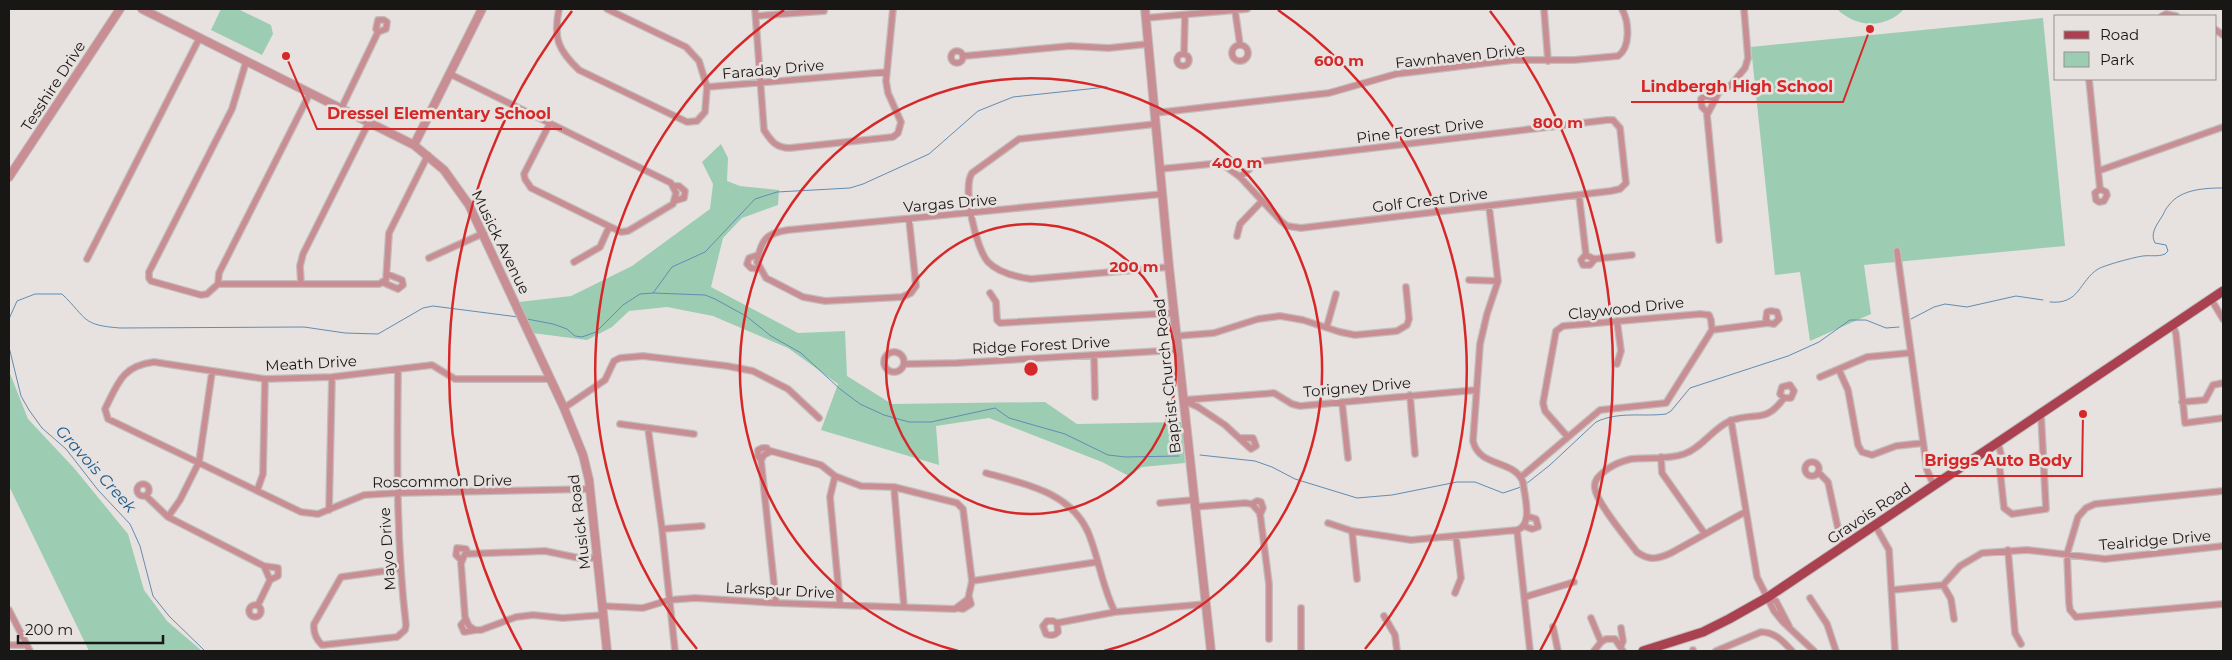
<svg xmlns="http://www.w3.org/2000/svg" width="2232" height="660" viewBox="0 0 2232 660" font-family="Montserrat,sans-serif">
  <rect width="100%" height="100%" fill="#e7e2df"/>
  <path fill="#9ccdb3" d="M221 9H238L271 25 273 34 262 55 211 30Z
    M1837 9H1904C1886 29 1856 28 1837 9Z
    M2043 18 2065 246 1864 265 1871 314 1810 341 1800 272 1775 275 1751 47Z
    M721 144 728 158 727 181 740 186 779 190 778 205 742 218 723 238 711 287 798 333 845 331 847 376 892 404 1045 402 1077 424 1182 422 1185 463 1142 467 1129 476 1102 462 989 418 936 426 939 465 821 430 838 384 788 348 713 316 667 307 629 311 612 327 587 340 532 333 519 302 571 296 632 266 710 209 713 184 702 162Z
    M9 371 28 419 74 468 128 534 144 590 167 621 202 651H89L9 486Z"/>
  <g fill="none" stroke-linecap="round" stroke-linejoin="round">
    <path stroke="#628cb2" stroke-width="1" d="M653 293 672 267 705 252 755 199 777 192 850 188 863 184 929 154 978 111 1013 97 1107 87
      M2050 302C2080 305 2079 281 2098 269 2105 265 2135 257 2143 256 2151 255 2158 257 2165 254L2168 251 2166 245 2155 243C2150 234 2156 226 2161 218 2164 214 2165 209 2169 205 2181 189 2205 188 2223 188
      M9 319 17 301 35 294H62C88 319 81 325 120 328L304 327 345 333 378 334 423 308 433 306 518 317
      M527 319 553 324 567 329 575 336 582 337 596 332 623 305 640 294 653 293 705 295 715 299 746 316 771 336 801 353 840 389 860 404 884 415 909 422H931L995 408 1009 418 1065 434 1108 455 1126 457 1179 456
      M1911 319 1934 307 1945 304 1967 307 2016 296 2043 300
      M9 347 21 396 29 410 42 428 66 449 98 490 130 524 140 546 153 596 169 616 205 651
      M1200 455 1255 461 1272 467 1295 479 1357 498 1392 495 1457 482H1475L1503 493 1521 487
      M1526 484 1550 465 1596 422C1619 411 1643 417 1666 414L1671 411 1690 388 1788 356 1819 342 1850 320H1866L1886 328 1899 327"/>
    <g stroke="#c2bdbb" stroke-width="8">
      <path id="minor" d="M559 9C553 38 558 50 579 70L687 122 697 121 705 112 707 87 699 61 686 47 607 9
        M755 9 764 130C771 141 776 148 790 148L893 137 898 133 901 122 888 93 886 81 893 9
        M1544 9 1548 61
        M1235 10 1240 45
        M756 16 824 11
        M2162 16 2166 14 2176 16
        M1145 18 1247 9
        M2216 30 2223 35
        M1232 53a8 8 0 1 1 16 0a8 8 0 1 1-16 0Z
        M951 57a6 6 0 1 1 12 0a6 6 0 1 1-12 0Z
        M1177 60a6 6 0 1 1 12 0a6 6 0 1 1-12 0Z
        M1184 54 1185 15
        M964 56 1070 46 1109 48 1148 44
        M246 62 232 109 149 272V278L151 281 201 295 207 294 218 284H379L386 280 389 233 428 155
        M450 74 671 183 676 193 673 204 628 231 621 232 531 188 525 179 524 174 550 123
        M2089 79 2100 189 2106 192 2107 195 2104 201 2099 202 2096 200 2095 193 2100 189
        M707 87 887 72
        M341 109 378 32 376 29 378 20H384L387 22 386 29 378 32
        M1707 112 1702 107 1701 99 1704 96 1715 98
        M1155 113 1329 93 1396 74 1513 60H1574L1618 56C1631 47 1629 22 1622 9
        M1156 124 1019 139 972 173C962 188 976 249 988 262 999 273 1016 277 1031 279L1169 267
        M1160 169 1221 163 1240 177 1281 221 1287 226 1301 228 1611 191 1620 189 1626 183 1620 128 1613 120H1607L1263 161 1253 166 1240 177
        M2098 171 2223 127
        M673 186H679L685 191 684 198 674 201
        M1579 195 1586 255 1594 259 1632 255
        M909 219 916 286 911 293 902 297 825 301 803 297 766 278 757 262C761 240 766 233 788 230L1163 194
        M1237 236 1240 224 1262 201
        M1719 240 1707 115 1719 92 1731 85 1745 68 1748 58 1744 9
        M1897 251 1927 470 1934 486
        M1586 254 1581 260 1583 265H1590L1595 259
        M758 255 749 258 747 264 751 268 760 269
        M429 258 484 233
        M87 259 200 37
        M574 262 600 247 609 227
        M1469 280 1498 281
        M382 282 398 289 403 285 402 280 387 274
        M218 284 219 273 310 93
        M301 284 300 266 303 254 369 122
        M990 293 996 302 997 320 1000 323 1174 313
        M2211 299 2223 319
        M1617 321 1621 351 1617 364
        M2173 325 2176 334 2185 423 2223 418
        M1327 326 1336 294
        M1177 336 1214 333 1258 319 1280 316 1303 320 1340 332 1355 335 1397 331 1407 325 1409 319 1406 287
        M884 362a10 10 0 1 1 20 0a10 10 0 1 1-20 0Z
        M1094 355 1095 397
        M905 364 957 363 1178 350
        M398 370C397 455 396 540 406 625L405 630 397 637 322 645C316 639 313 633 314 624L341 577 399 569
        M1839 370 1848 390 1858 445 1862 452 1872 455 1896 446 1923 443
        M1820 377 1867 357 1909 353
        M551 379H455L432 365 332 377 265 379 154 362C122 366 118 383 105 409L108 419 301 512 318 514 364 495 397 493 590 489
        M1410 395 1415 454
        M1183 400 1274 393 1292 404 1300 406 1476 390
        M1185 401 1198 407 1225 425 1251 449 1256 446 1253 438H1240
        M1342 402 1348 458
        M2182 402 2205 400 2213 385 2223 383
        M564 408 605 380 614 361 620 358 643 356 727 366 753 371 788 389 819 418
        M1731 420 1757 577 1774 611 1783 622 1814 651
        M620 424 694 434
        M648 428 662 529 675 651
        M1567 436 1545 411 1543 403 1556 331 1563 326 1700 314 1709 315 1711 320 1712 330
        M1998 443 2001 454 1999 461 2004 508 2012 514 2046 509 2041 414
        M1661 457 1662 473 1705 534
        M761 460 758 456V450L762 448H767L769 452
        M1805 469a7 7 0 1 1 14 0a7 7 0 1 1-14 0Z
        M1818 472 1828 482 1842 547
        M986 473C1025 484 1070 492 1088 532 1099 558 1102 587 1115 612
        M835 476 830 497 840 605
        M1521 477 1600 410 1666 403 1712 330 1768 323 1774 324 1779 319 1777 312 1771 311 1767 312 1766 319 1768 323
        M137 490a6 6 0 1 1 12 0a6 6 0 1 1-12 0Z
        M894 487 904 607
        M257 491 263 474 265 379
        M2223 491 2095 504 2086 508 2078 517 2067 554 2069 603 2070 610 2076 617 2223 604
        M146 496 168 517 264 566 270 580 258 605
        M1160 503 1193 500
        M1252 504 1257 501 1261 502 1263 508 1260 515
        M1194 507 1245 503 1252 504 1260 513 1269 584V639
        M329 510 332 377
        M1745 512 1671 553C1658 559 1649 561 1637 552 1627 539 1597 503 1595 489 1593 480 1600 475 1606 470 1613 465 1622 461 1631 459 1647 457 1668 460 1684 454 1702 448 1713 428 1730 421 1754 411 1765 425 1784 398H1791L1794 391 1790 385 1782 387 1780 394 1784 398
        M168 517 180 500 199 462 212 372
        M1328 523 1352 531 1411 540 1517 530C1534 525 1524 495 1523 482 1514 459 1479 468 1473 441L1480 344 1487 314 1498 281 1489 206
        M1875 525 1889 550 1895 651
        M1524 526 1532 529 1538 527 1536 519 1527 516
        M662 529 702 526
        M1517 530 1530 651
        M1352 531 1357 579
        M2008 550 2015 633 2021 644
        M597 558H579L545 551 465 554 461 563 465 617 469 626 475 630H481L516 617 533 615 563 618 603 615
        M462 561 456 555 457 548 466 549 468 553
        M264 566 278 568V576L270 580
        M972 581 1097 562
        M1943 585 1951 599 1954 619
        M1892 590 1943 585 1960 566 1982 553 2027 550 2105 559 2223 546
        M1455 593 1461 578 1456 537
        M1525 597 1574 582
        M1768 597 1776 601 1789 626
        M1810 598 1827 624 1836 651
        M249 611a6 6 0 1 1 12 0a6 6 0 1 1-12 0Z
        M602 606 643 608 669 600 695 598 776 603 955 609 968 599 972 581 963 509 957 503 894 487 861 486 835 476 821 465 771 451 764 455 761 460 776 603
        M957 608 963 609 971 604 969 597
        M1301 608V651
        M9 610 30 651
        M1384 616 1395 635 1397 651
        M1591 618 1601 642 1606 639H1615L1623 651
        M466 619 461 625 464 632 476 630
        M1057 623 1058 632C1054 636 1051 636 1046 634L1043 626 1047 621H1053L1057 623 1115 612 1206 604
        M1553 627 1558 651
        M1621 628 1623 641 1621 646
        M9 645H26
        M1693 650V651
        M1594 651 1601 642
        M1716 651 1761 632C1775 632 1784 642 1792 651"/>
    </g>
    <g stroke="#c2bdbb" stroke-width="10">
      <path id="tertiary" d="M142 9 414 145 444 170 469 205 564 408 583 455 589 480 607 651
        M1145 9 1169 267 1211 651
        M414 145 482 9
        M9 177 120 9"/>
    </g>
    <g stroke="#c2bdbb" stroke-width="11">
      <path id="primary" d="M1643 651 1703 632 1729 619 1768 597 2223 291"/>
    </g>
    <use href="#minor" stroke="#c98e93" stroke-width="5.5"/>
    <use href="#tertiary" stroke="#c98e93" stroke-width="8"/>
    <use href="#primary" stroke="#a94150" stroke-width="9"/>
  </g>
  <g fill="none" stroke="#d62828" stroke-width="2.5">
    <circle cx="1031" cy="369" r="145"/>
    <path d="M958 651A291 291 0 1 1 1104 651"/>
    <path d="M697 649A436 436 0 0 1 784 10M1278 10A436 436 0 0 1 1365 649"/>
    <path d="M522 651A582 582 0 0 1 572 11M1490 11A582 582 0 0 1 1540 651"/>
  </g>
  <g text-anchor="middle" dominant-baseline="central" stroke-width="5" stroke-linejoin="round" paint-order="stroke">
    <g font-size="15" fill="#191716" stroke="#e7e2df">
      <text transform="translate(1460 56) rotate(-6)">Fawnhaven Drive</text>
      <text transform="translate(773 69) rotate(-5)">Faraday Drive</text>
      <text transform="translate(53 86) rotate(-57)">Tesshire Drive</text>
      <text transform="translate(1420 130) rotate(-7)">Pine Forest Drive</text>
      <text transform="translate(1430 200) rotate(-7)">Golf Crest Drive</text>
      <text transform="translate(950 203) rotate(-5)">Vargas Drive</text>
      <text transform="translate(501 242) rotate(64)">Musick Avenue</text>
      <text transform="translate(1626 308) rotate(-6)">Claywood Drive</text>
      <text transform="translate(1041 345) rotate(-3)">Ridge Forest Drive</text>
      <text transform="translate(311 363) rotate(-3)">Meath Drive</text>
      <text transform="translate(1167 376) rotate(-96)">Baptist Church Road</text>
      <text transform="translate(1357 387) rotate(-5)">Torigney Drive</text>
      <text transform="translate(442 481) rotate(-1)">Roscommon Drive</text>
      <text transform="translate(1869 513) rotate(-34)">Gravois Road</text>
      <text transform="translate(579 522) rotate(-97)">Musick Road</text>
      <text transform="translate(2155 540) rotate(-5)">Tealridge Drive</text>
      <text transform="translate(387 549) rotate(-94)">Mayo Drive</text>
      <text transform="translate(780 590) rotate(3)">Larkspur Drive</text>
    </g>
    <g font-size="16" font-style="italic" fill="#1a5b8e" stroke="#e7e2df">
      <text transform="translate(96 469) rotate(48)">Gravois Creek</text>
    </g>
  </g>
  <circle cx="1031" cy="369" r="8" fill="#d62828" stroke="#e7e2df" stroke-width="2.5"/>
  <g font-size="15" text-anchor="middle" font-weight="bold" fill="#d62828" stroke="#e7e2df" stroke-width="5" stroke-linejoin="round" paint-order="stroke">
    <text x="1339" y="66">600 m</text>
    <text x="1558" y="128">800 m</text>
    <text x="1237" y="168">400 m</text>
    <text x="1134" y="272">200 m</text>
  </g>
  <path fill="none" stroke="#d62828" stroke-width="2" d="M1870 29L1843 102H1631M286 56L317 129H562M2083 414L2082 476H1915"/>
  <g fill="#d62828" stroke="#e7e2df" stroke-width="2">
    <circle cx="1870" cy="29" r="5"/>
    <circle cx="286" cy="56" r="5"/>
    <circle cx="2083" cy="414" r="5"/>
  </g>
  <g font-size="16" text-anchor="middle" font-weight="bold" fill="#d62828" stroke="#e7e2df" stroke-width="5" stroke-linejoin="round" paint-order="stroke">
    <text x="1737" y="92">Lindbergh High School</text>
    <text x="439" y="119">Dressel Elementary School</text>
    <text x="1998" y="466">Briggs Auto Body</text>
  </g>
  <rect width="2232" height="660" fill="none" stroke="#191716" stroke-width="20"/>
  <rect x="2054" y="15" width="162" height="65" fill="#e7e2df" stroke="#95918f"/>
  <rect x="2064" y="31" width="25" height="8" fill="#a94150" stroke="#95918f"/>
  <text x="2100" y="40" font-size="15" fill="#191716">Road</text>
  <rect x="2064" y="52" width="25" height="15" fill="#9ccdb3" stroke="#95918f"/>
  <text x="2100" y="65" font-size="15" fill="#191716">Park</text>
  <path d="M18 635v8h145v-8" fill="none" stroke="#191716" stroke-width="2.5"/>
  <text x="25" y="635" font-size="15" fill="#191716" stroke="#e7e2df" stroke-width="4" paint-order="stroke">200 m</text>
</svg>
